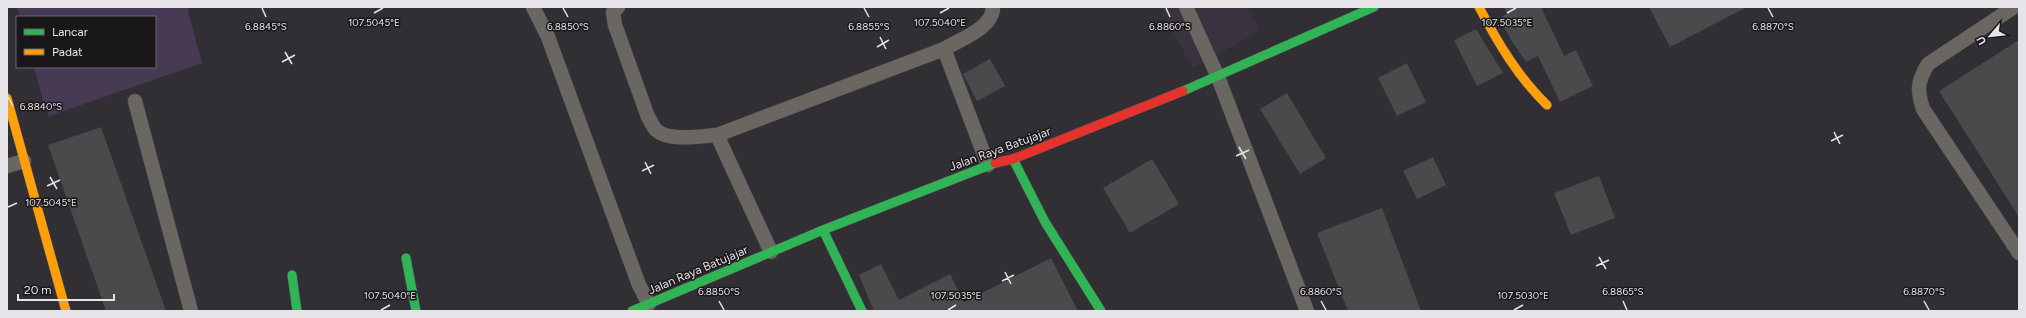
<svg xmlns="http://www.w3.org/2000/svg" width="2026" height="318" viewBox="0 0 2026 318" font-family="Figtree,sans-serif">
  <rect width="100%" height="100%" fill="#312f34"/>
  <path fill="#39333f" d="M1159 7H1248L1261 30 1193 68Z"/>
  <path fill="#473a54" d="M17 7H189L188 11 202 63 49 116 42 97 34 67H155V17H20Z"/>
  <path fill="#4a494c" d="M1504 7H1541L1564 56 1576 50 1593 86 1560 102 1538 56 1526 62 1511 40 1499 18 1507 14Z
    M1649 7H1747L1670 47Z
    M1476 29 1503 73 1477 86 1454 40Z
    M2019 40V217L1939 91Z
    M990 59 1005 86 977 101 963 74Z
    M1407 63 1426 102 1397 116 1378 78Z
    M1287 93 1326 158 1300 174 1260 109Z
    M101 127 166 311H106L48 145Z
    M1433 157 1446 185 1417 199 1403 171Z
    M1152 159 1179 204 1130 233 1103 188Z
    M1599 176 1615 218 1571 235 1554 193Z
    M1382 208 1421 311H1348L1317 233Z
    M1051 258 1078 311H874L859 275 881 264 899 300 950 274 964 302Z"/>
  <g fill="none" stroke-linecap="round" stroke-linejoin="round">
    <g stroke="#4e4d50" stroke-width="15">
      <path id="lane" d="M533 7 548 37 639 285 649 304
        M618 7 613 12 615 25 648 117C651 121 653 127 656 130 669 142 701 136 717 135
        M1186 7 1218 77 1307 311
        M2014 7 1928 64C1917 82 1917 90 1923 109L2019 253
        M944 49C961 39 993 28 993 7
        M135 101 191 311
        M7 166 24 161
        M771 252 717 135 944 49 988 165"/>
    </g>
    <g stroke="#4e4d50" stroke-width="10">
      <path id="fast" d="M1183 91 1374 7
        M1013 159 1045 222 1101 311
        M823 230 862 311
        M406 258 416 311
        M292 275 297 311
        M632 311 823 230 995 163"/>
    </g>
    <g stroke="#4e4d50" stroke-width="10">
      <path id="slow" d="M1479 7C1498 43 1518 77 1547 105
        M7 98 66 311"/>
    </g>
    <g stroke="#4e4d50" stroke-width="10">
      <path id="jam" d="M995 163 1013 159 1183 91"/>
    </g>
    <use href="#lane" stroke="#6a6763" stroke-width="14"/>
    <use href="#fast" stroke="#30b455" stroke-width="9"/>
    <use href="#slow" stroke="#ff9f0a" stroke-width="9"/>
    <use href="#jam" stroke="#e5322d" stroke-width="9"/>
  </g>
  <path fill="none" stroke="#e6e4e9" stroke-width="1.5" d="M262 8 266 17M563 8 568 17M864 8 869 17M1166 8 1170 17M1768 8 1773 17M374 13 383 8M940 13 949 8M1507 13 1516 8M880 37 886 49M877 47 889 40M285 52 292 64M282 62 295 55M8 97 13 106M1834 132 1840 144M1831 141 1843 135M1239 147 1246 159M1236 156 1249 150M645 162 651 174M642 171 654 165M50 177 57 189M47 186 60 180M8 207 17 203M1599 257 1606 269M1596 266 1609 260M1005 272 1011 284M1002 281 1014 275M719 301 724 310M1321 301 1326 310M1623 301 1627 310M1924 301 1929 310M381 310 390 305M948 310 956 305M1514 310 1523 305"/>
  <g text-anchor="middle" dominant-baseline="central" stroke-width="3" stroke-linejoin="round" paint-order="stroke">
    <g font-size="12" fill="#e6e4e9" stroke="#19171a">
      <text transform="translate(1000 149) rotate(-20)">Jalan Raya Batujajar</text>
      <text transform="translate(698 270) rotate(-23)">Jalan Raya Batujajar</text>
    </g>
  </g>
  <g font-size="10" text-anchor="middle" fill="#e6e4e9" stroke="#19171a" stroke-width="3" stroke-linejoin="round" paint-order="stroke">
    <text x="374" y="26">107.5045°E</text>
    <text x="940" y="26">107.5040°E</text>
    <text x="1507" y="26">107.5035°E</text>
    <text x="266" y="30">6.8845°S</text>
    <text x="568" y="30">6.8850°S</text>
    <text x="869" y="30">6.8855°S</text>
    <text x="1170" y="30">6.8860°S</text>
    <text x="1773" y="30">6.8870°S</text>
    <text x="41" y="110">6.8840°S</text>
    <text x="51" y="206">107.5045°E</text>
    <text x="719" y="295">6.8850°S</text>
    <text x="1321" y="295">6.8860°S</text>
    <text x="1623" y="295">6.8865°S</text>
    <text x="1924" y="295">6.8870°S</text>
    <text x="390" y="299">107.5040°E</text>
    <text x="956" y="299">107.5035°E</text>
    <text x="1523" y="299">107.5030°E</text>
  </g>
  <rect width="2026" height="318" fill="none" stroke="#e6e4e9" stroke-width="16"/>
  <rect x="16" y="16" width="140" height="52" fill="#19171a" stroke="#6b696d"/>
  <rect x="24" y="29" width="20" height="6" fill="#30b455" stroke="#6b696d"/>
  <text x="52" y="36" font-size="12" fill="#e6e4e9">Lancar</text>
  <rect x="24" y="49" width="20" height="6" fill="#ff9f0a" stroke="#6b696d"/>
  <text x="52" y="56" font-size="12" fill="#e6e4e9">Padat</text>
  <g transform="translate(1990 36) rotate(242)" stroke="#19171a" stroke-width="3" paint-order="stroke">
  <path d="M0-3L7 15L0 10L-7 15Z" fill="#e6e4e9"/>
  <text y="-6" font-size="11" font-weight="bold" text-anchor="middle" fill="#e6e4e9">U</text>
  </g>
  <path d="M18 294v6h96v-6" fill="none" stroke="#e6e4e9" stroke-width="2"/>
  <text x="24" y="294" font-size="12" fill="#e6e4e9" stroke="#19171a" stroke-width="3" paint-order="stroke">20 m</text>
</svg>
